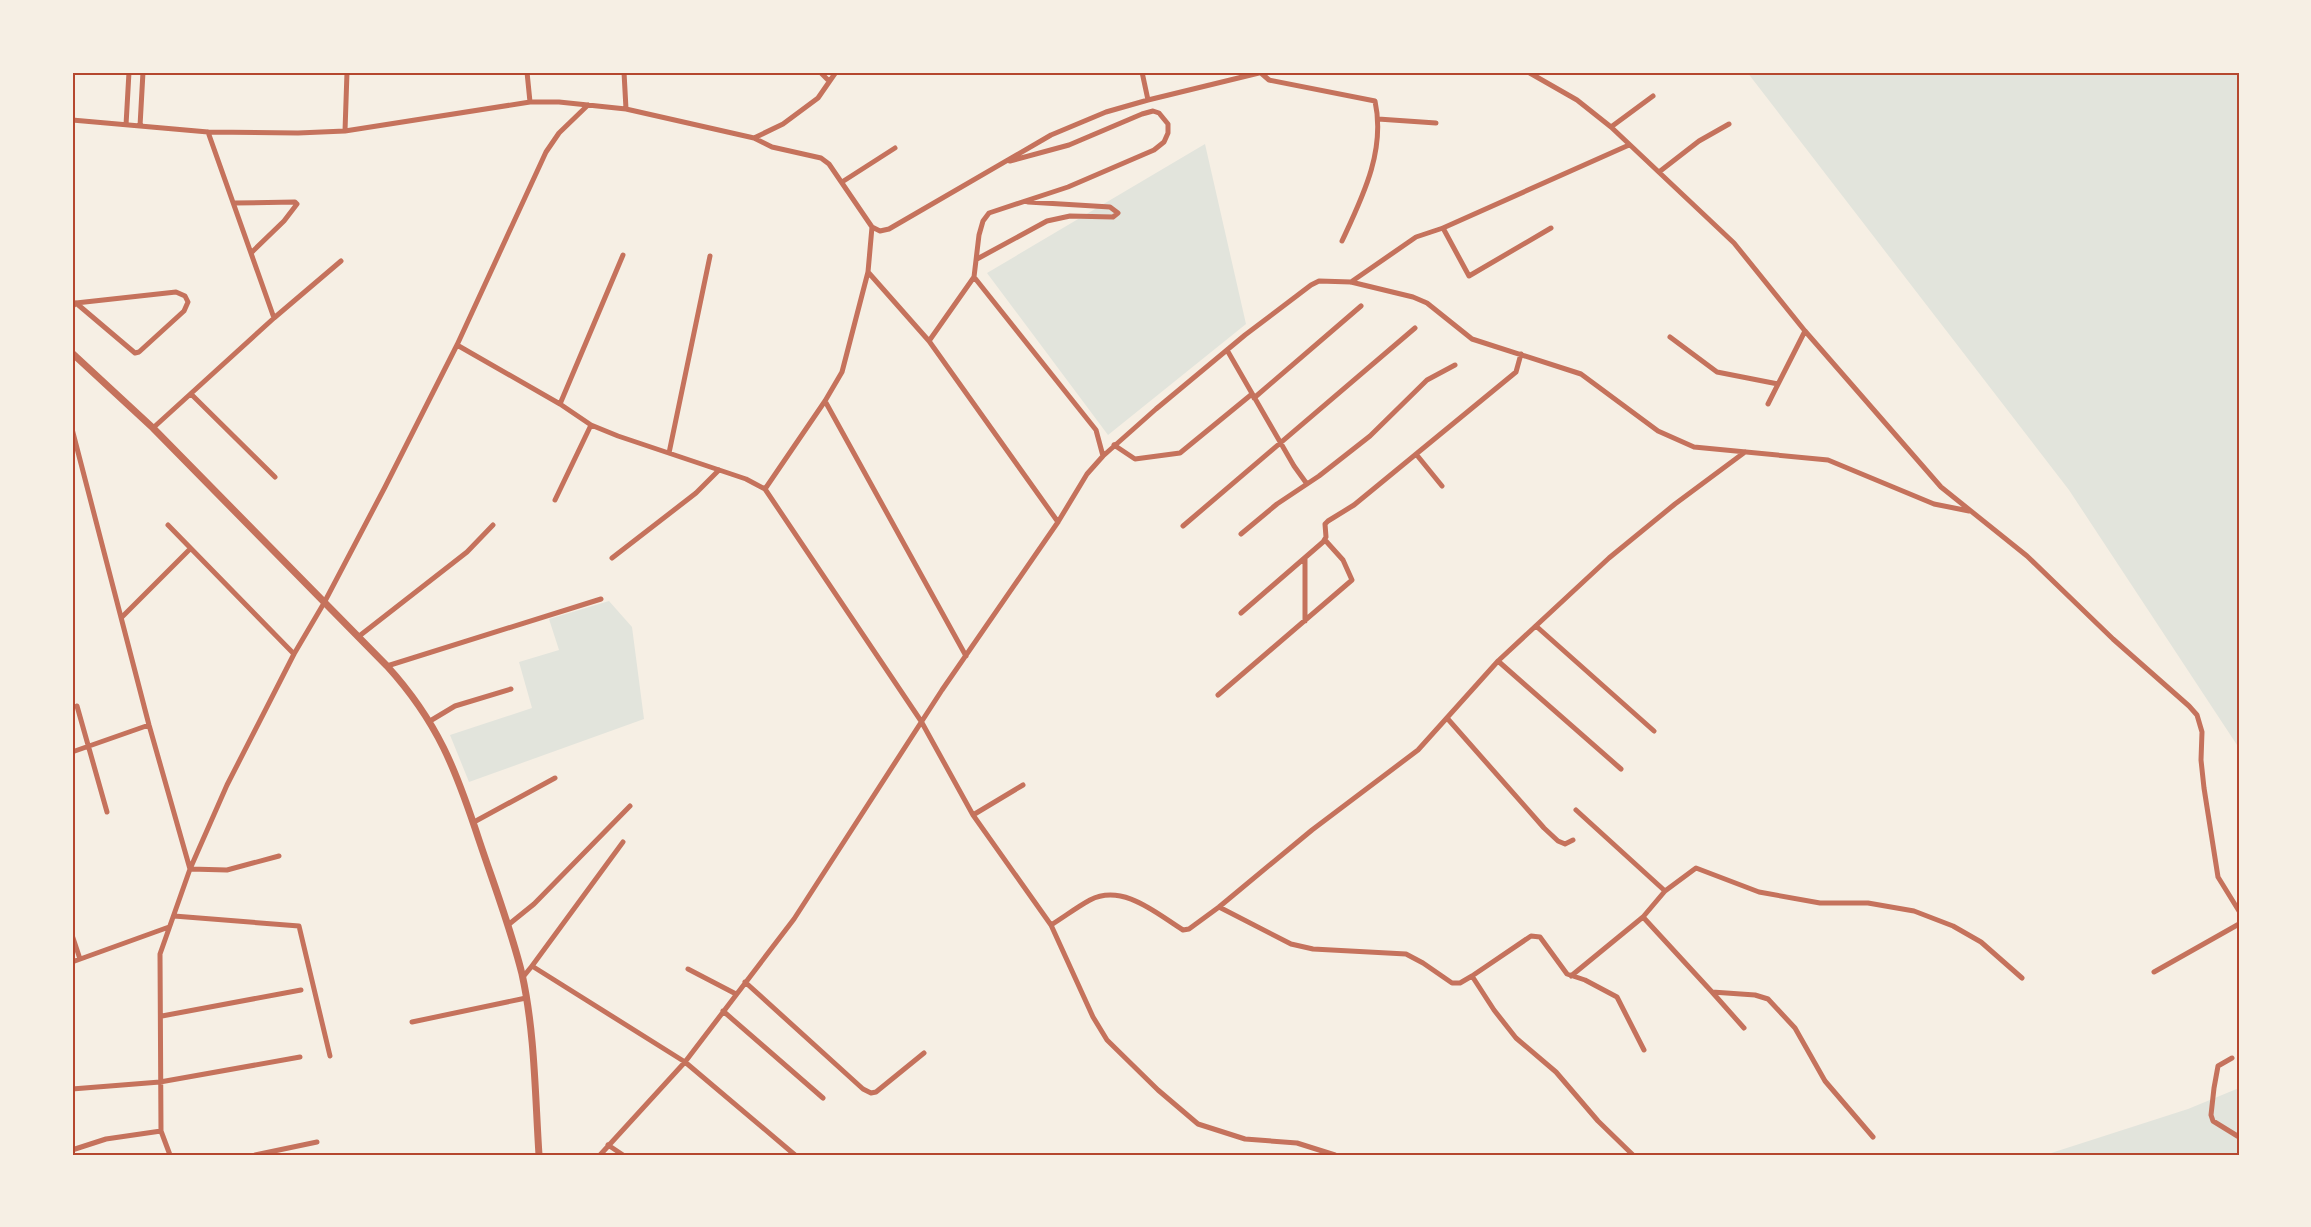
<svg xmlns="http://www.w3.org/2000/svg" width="2311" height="1227" viewBox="0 0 2311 1227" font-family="'Asap Condensed',sans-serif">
  <rect width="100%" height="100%" fill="#f6efe4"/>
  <path fill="#e2e4dc" d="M1747 72H2239V748L2069 490Z
    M1205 144 1246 324 1108 435 987 273Z
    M609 601 632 627 644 719 469 782 450 735 532 708 519 662 559 650 549 619Z
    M2239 1088V1155H2045L2188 1109Z"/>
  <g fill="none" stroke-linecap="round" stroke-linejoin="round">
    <path stroke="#c5725c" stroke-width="5" d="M527 72 530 102
      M624 72 626 109
      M820 72 829 81
      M1142 72 1148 100
      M1528 72 1577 100 1611 127 1734 243 1805 331 1941 487 2027 556 2113 639 2189 706 2197 715 2202 732 2201 760 2204 788 2218 877 2239 911
      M1261 73 1269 80 1375 101C1386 151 1362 198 1342 241
      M1378 119 1436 123
      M72 120 208 132 298 133 345 131 530 102H559L626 109 754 138 772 147 821 158 829 164 872 227 880 231 889 229 1051 135 1106 112 1148 100 1263 72
      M126 125 129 72
      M140 126 143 72
      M1611 127 1653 96
      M345 131 347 72
      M208 132 274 318
      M754 138 783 124 818 98 836 72
      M1659 172 1699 141 1729 124
      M842 182 895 148
      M234 203 295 202 297 204 284 221 251 253
      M1443 228 1469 276 1551 228
      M977 259 1047 221 1070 216 1113 217 1118 213 1110 207 1028 202
      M868 272 929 341 1058 522
      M974 277 1096 430 1103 456
      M1351 282 1416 237 1443 228 1629 145
      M72 307 76 303 176 292 185 296 188 302 184 311 139 352 135 353 76 303
      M1670 337 1717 372 1778 384
      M929 341 974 277 979 235 983 221 989 213 1068 187 1154 150 1164 142 1168 133V124L1159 113 1153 111 1142 114 1069 145 1010 161
      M457 345 560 404 591 425 618 436 746 479 765 489 921 721 973 815 1051 925 1093 1017 1107 1040 1158 1090 1198 1124 1245 1139 1297 1143 1335 1155
      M1227 350 1294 466 1307 484
      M191 394 275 477
      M1254 398 1361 306
      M825 401 966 656
      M560 404 623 255
      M1768 404 1805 331
      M153 428 274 318 341 261
      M72 429 149 725 190 869 227 870 279 856
      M1114 445 1135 459 1180 453 1252 394
      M669 453 710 256
      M1416 454 1442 486
      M765 489 825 401 842 372 868 272 872 227
      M555 500 591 425
      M168 525 294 654
      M1183 526 1415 328
      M1241 534 1277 504 1319 476 1370 436 1427 380 1455 365
      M612 558 696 493 719 470
      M1241 613 1323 542 1326 537 1325 524 1328 521 1354 505 1516 372 1521 354
      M122 617 190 549
      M1305 621V558
      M1536 626 1654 731
      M358 637 467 552 493 525
      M1498 661 1621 769
      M387 666 601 599
      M1218 695 1352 580 1343 560 1325 540
      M77 706 107 812
      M1447 718 1544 828 1558 841 1565 844 1573 840
      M430 721 455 706 511 689
      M72 752 149 725
      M1576 810 1665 891
      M973 815 1023 785
      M474 822 555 778
      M1219 907 1291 944 1313 949 1406 954 1423 963 1452 983H1460L1472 976 1531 936 1540 937 1567 974 1585 980 1617 997 1644 1050
      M174 916 299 926 330 1056
      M1643 917 1712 992 1755 995 1768 999 1795 1028 1825 1081 1873 1137
      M508 925 534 904 630 806
      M1051 925C1064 917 1077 907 1090 900 1123 883 1157 914 1183 930L1189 929 1219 907 1312 830 1418 750 1498 661 1609 558 1675 504 1745 452
      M72 935 80 959
      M72 962 169 927
      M532 966 623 842
      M688 969 736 994
      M2154 972 2239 924
      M1472 976 1494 1010 1516 1038 1556 1072 1598 1121 1633 1155
      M1571 976 1643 917 1665 891 1696 868 1759 892 1820 903H1868L1914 911 1953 926 1981 942 2022 978
      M523 977 532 966 685 1062 795 1155
      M745 982 863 1089 871 1093 876 1092 924 1053
      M1712 992 1744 1028
      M723 1011 823 1098
      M162 1016 301 990
      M412 1022 526 998
      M2232 1058 2218 1066 2214 1088 2211 1115 2213 1121 2239 1137
      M72 1089 160 1082 300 1057
      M608 1145 623 1155
      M72 1150 106 1139 161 1131
      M170 1155 161 1131 160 954 190 869 227 785 294 654 324 603 385 487 457 345 546 152 559 133 588 105
      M255 1155 317 1142
      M600 1155 685 1062 794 919 942 690 1058 522 1087 474 1103 456 1156 409 1245 335 1311 285 1319 281 1351 282 1413 297 1427 303 1472 339 1581 374 1658 431 1694 447 1828 460 1934 504 1969 511"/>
    <path stroke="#c5725c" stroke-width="7" d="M72 353 153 428 387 666C438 722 456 770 479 840 494 885 511 929 522 974 535 1033 535 1095 539 1155"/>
  </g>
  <rect width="2311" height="1227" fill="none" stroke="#f6efe4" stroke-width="147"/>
  <rect x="74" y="74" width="2164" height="1080" fill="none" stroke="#b5482f" stroke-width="2"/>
</svg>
